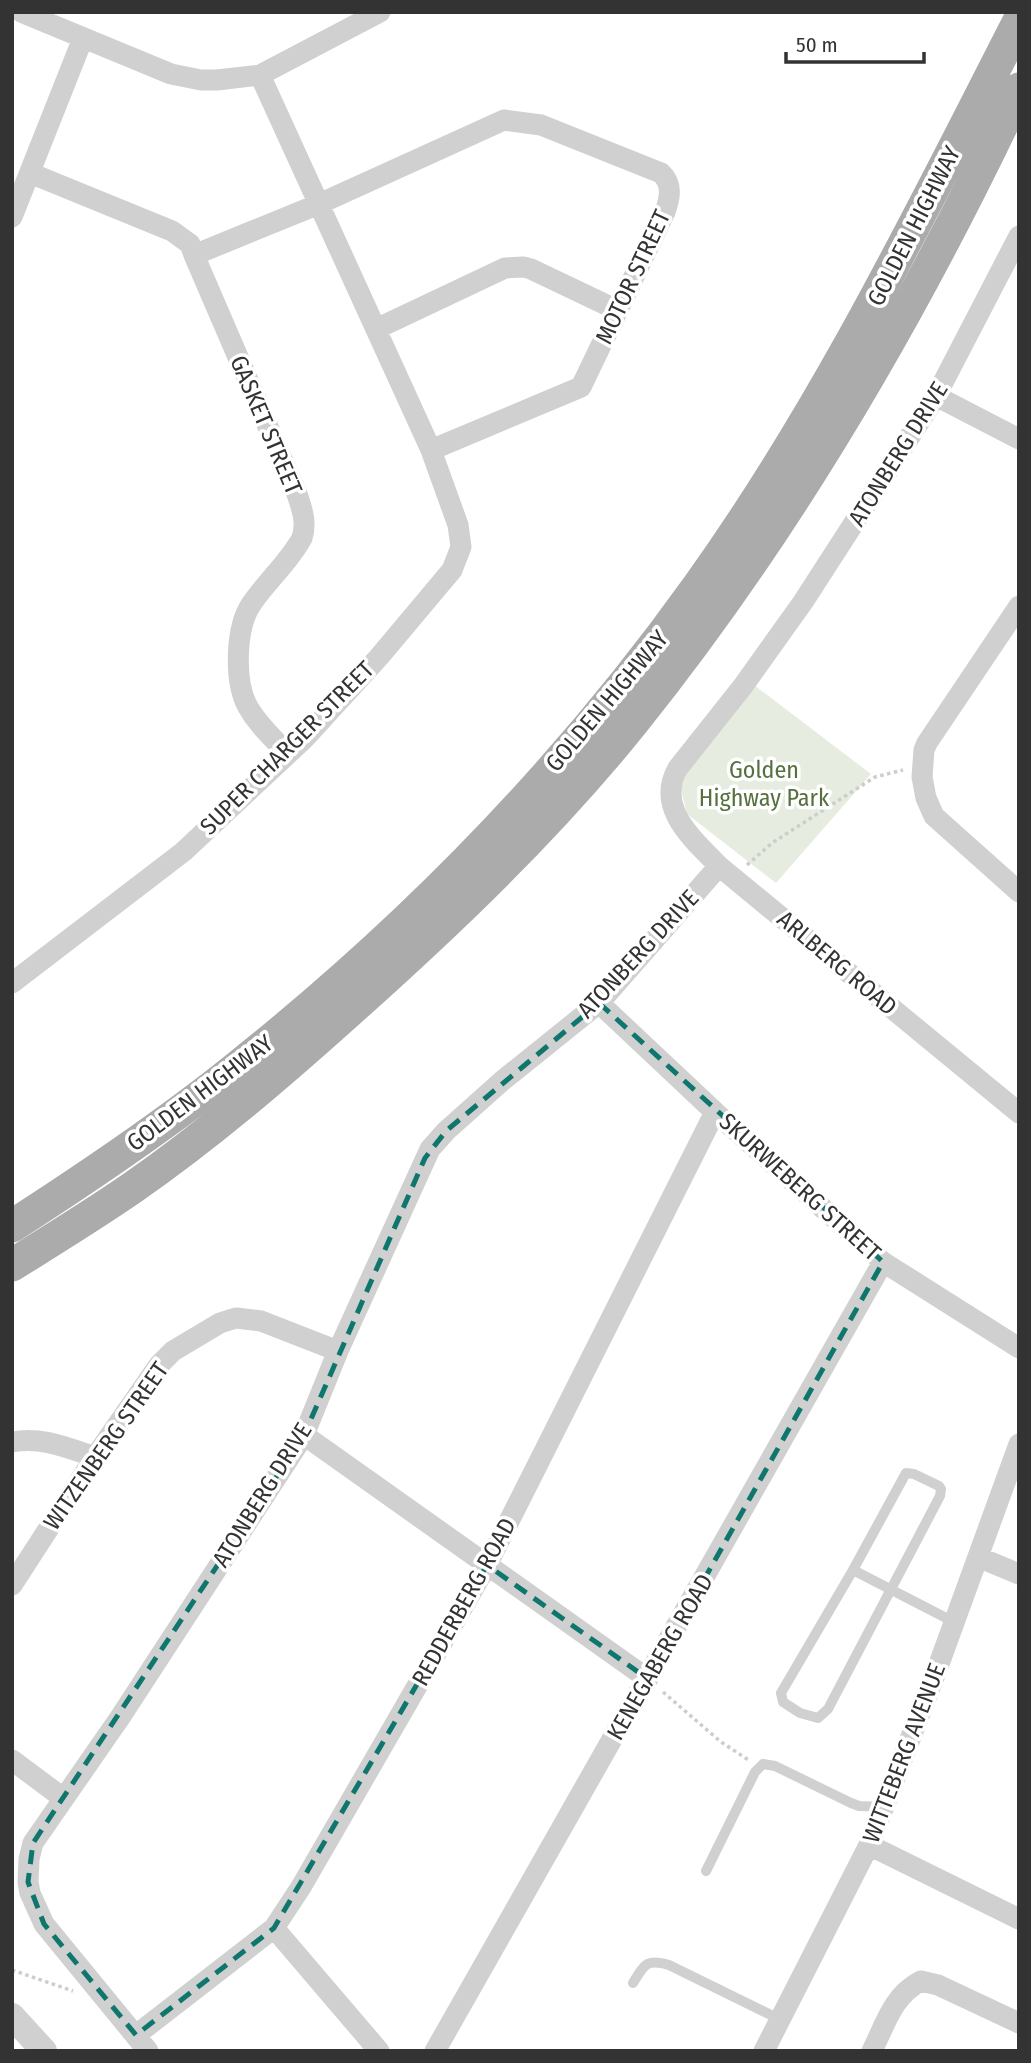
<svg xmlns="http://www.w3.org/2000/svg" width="1031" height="2063" viewBox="0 0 1031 2063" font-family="'Fira Sans Condensed',sans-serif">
  <rect width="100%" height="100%" fill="#fff"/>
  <path fill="#e6ecdf" d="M750 682 871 774 776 883 687 814 681 789 691 762Z"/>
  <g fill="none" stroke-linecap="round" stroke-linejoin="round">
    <path stroke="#cdcdcd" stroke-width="3.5" stroke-dasharray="3.5 3.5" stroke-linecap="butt" d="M747 865 772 843 875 777 903 770
      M663 1692 721 1742 750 1761
      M12 1970 73 1991"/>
    <path stroke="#d0d0d0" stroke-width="10" d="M906 1473 914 1474 939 1486 941 1489 940 1496 828 1709 818 1718 800 1713 783 1702 781 1693 853 1570Z
      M853 1570 954 1622
      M706 1871 755 1772 763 1764 775 1766 851 1803 859 1806 884 1807
      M633 1983C644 1965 646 1958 669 1965L779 2019"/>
    <path stroke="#d0d0d0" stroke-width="21" d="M21 12 171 74 201 80H217L260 75 380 12
      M30 173 172 231 190 244 194 255 297 494C302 509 307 522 302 538 289 562 268 580 252 603 235 627 234 682 248 707 258 725 273 738 287 753
      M12 217 83 38
      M1019 236 936 396 803 602 743 686 678 768C655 808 693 839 719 866L1019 1113
      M194 255 319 204 504 120 541 125 661 173C673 184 670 198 665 212L581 387 431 450
      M376 329 505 268 524 267 531 269 617 310
      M936 396 1019 439
      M1019 606 927 743 924 750 922 777 926 798 934 816 1019 892
      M12 983 183 852 305 738 379 657 452 570 461 547 458 525 431 450 260 75
      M599 1003 715 1112 883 1262 1019 1348
      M304 1435 648 1679
      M12 1442C41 1436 68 1448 95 1457
      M978 1557 1019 1574
      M12 1585 95 1457 159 1365 173 1351 220 1323 236 1318 261 1321 338 1351
      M12 1760 63 1798
      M869 1845 1019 1919
      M274 1928 379 2051
      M136 2035 274 1928 301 1887 487 1565 715 1112
      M148 2051 44 1924 30 1893 28 1882 29 1859 33 1843 121 1716 304 1435 338 1351 430 1149 446 1131 502 1081 599 1003 719 866
      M435 2051 883 1262
      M764 2051 869 1845 935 1675 1019 1444
      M872 2051C885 2025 893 1995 921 1981L938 1985 1019 2023"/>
    <path stroke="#d0d0d0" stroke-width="26" d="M12 2016 44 2051"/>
    <path stroke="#ababab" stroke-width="33" d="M12 1226C88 1177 164 1126 235 1069 410 930 569 767 699 585 826 408 920 214 1019 21
      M12 1265C52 1240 93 1215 132 1188 207 1136 278 1075 346 1014 448 923 548 828 634 721 788 529 914 312 1019 89"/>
  </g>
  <path fill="none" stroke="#0f766e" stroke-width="5" stroke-dasharray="14 9" stroke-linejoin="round" d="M599 1003 883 1262 648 1679 487 1565 274 1928 136 2035 44 1924 28 1882 33 1843 304 1435 425 1158 446 1131Z"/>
  <g text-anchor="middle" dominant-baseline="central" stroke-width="7" stroke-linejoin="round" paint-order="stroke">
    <g font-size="24" fill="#333" stroke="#fff">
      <text transform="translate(914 226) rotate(-63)">GOLDEN HIGHWAY</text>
      <text transform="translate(633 277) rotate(-65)">MOTOR STREET</text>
      <text transform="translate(266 425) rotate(67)">GASKET STREET</text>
      <text transform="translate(898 454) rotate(-58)">ATONBERG DRIVE</text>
      <text transform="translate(607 701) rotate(-50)">GOLDEN HIGHWAY</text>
      <text transform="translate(287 748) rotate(-45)">SUPER CHARGER STREET</text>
      <text transform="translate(638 954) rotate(-47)">ATONBERG DRIVE</text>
      <text transform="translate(837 963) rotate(40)">ARLBERG ROAD</text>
      <text transform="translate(200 1093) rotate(-37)">GOLDEN HIGHWAY</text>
      <text transform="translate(800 1187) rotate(42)">SKURWEBERG STREET</text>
      <text transform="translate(106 1446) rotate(-55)">WITZENBERG STREET</text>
      <text transform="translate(262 1495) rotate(-58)">ATONBERG DRIVE</text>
      <text transform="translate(464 1602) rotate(-61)">REDDERBERG ROAD</text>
      <text transform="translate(660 1657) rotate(-60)">KENEGABERG ROAD</text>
      <text transform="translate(904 1753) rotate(-69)">WITTEBERG AVENUE</text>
    </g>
    <g font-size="24" fill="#56703f" stroke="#fff">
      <text x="764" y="770">Golden<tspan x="764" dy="28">Highway Park</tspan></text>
    </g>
  </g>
  <rect width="1031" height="2063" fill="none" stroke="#333333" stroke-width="28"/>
  <path d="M786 52v10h138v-10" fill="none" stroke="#333333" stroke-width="3.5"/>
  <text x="796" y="52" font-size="21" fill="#333333" stroke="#ffffff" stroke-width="5" paint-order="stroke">50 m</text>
</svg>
